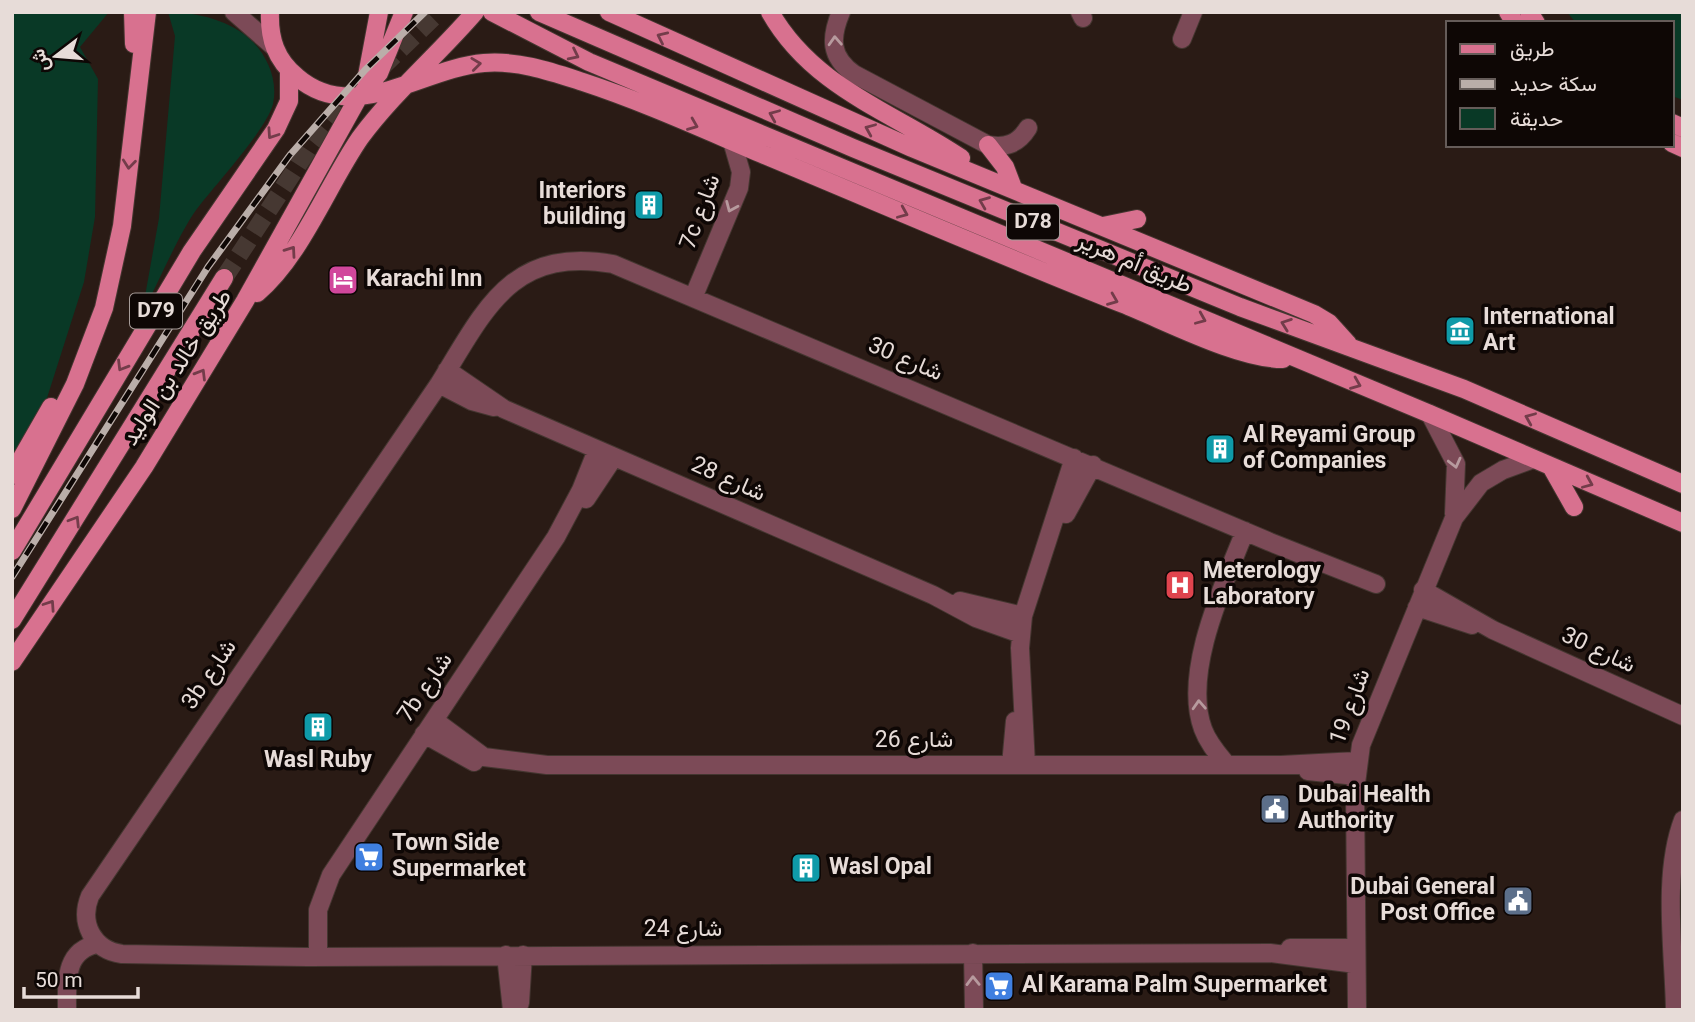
<svg xmlns="http://www.w3.org/2000/svg" width="1695" height="1022" viewBox="0 0 1695 1022" font-family="Georgia,Vazirmatn,serif">
  <rect width="100%" height="100%" fill="#2a1b15"/>
  <path fill="#093926" d="M12 12H109L80 47 98 79 95 217 84 282 39 423 12 477Z
    M168 12C197 12 232 21 252 41 268 57 278 81 273 104 266 131 212 188 194 213 176 240 158 284 142 313L159 218 175 36Z
    M1567 12H1683V100L1672 96V23H1576Z"/>
  <g fill="none" stroke-linecap="round" stroke-linejoin="round">
    <path stroke="#463832" stroke-width="18" stroke-dasharray="18 9" stroke-linecap="butt" d="M381 68 439 12
      M224 278 308 150 360 87"/>
    <g stroke="#443630" stroke-width="20">
      <path id="minor" d="M234 12 273 46
        M841 12C830 38 830 57 854 74L988 145C1006 148 1018 144 1028 128
        M1080 12 1083 18
        M1182 39 1193 12
        M693 298 739 188 741 172 732 141
        M447 370 504 409 933 595 976 618 1021 634
        M439 384 472 401 494 407
        M1430 414 1456 464 1454 514
        M586 499 614 457
        M1066 514 1093 465
        M1423 590 1493 630 1683 716
        M960 601 1023 616
        M1417 607 1472 625
        M434 720 484 757 547 765H1281L1357 761
        M424 734 474 762
        M1011 765 1015 721
        M1026 765 1020 648 1023 616 1074 458
        M1227 765C1218 754 1208 743 1203 729 1182 672 1224 584 1245 531
        M1308 771 1356 776
        M1290 948H1356
        M973 953 974 1010
        M506 955 512 1010
        M318 957V910L331 875 556 537 581 490 597 450
        M1356 964 1270 953 307 957 122 954C93 950 79 923 90 896L439 384C485 310 511 246 613 264L1270 542 1376 584
        M520 1003 523 955
        M67 1010C67 982 64 950 98 944
        M1357 1010 1355 791 1361 745 1454 518 1481 483 1503 470 1533 459
        M1675 1010C1674 951 1662 875 1683 820"/>
    </g>
    <g stroke="#443630" stroke-width="20">
      <path id="major" d="M133 12 134 44
        M270 12C269 39 276 60 297 77 354 126 422 68 484 63 518 60 552 72 583 82 644 102 703 129 762 154 882 204 1002 256 1123 304 1166 321 1238 359 1283 359
        M492 12 589 62 1430 414 1683 523
        M539 12 853 148 1240 307 1464 389 1683 484
        M609 12 912 148 1314 314 1329 323 1348 344
        M770 12C813 88 893 112 961 158
        M1508 12 1515 23
        M1529 12 1536 23
        M366 81 379 12
        M1672 123 1683 128
        M1672 143 1683 148
        M988 145 1005 167 1013 188
        M1103 226 1137 219
        M257 293C301 256 327 186 360 138 394 92 438 55 475 12
        M1552 468 1574 507
        M12 475 51 407
        M12 509 75 384 104 308 122 226 147 12
        M12 551 192 251 276 129 289 101V71
        M12 620 224 278
        M12 662 144 467 245 301 358 98 379 73 404 12"/>
    </g>
    <use href="#minor" stroke="#7c4a57" stroke-width="18"/>
    <use href="#major" stroke="#d8718f" stroke-width="18"/>
    <g stroke="#baaea9" stroke-width="7">
      <path id="rail" d="M12 577 208 267 290 155 365 70 425 12"/>
    </g>
    <use href="#rail" stroke="#0e0705" stroke-width="4.5" stroke-dasharray="13" stroke-linecap="butt"/>
  </g>
  <defs><path id="oneway-chevron" d="M-2-3.5L2.5 0L-2 3.5" fill="none" stroke-width="1.6" stroke-linecap="round" stroke-linejoin="round" transform="scale(1.75)"/></defs>
  <g stroke="#733c4a">
    <use href="#oneway-chevron" transform="translate(662 37) rotate(-155)"/>
    <use href="#oneway-chevron" transform="translate(574 55) rotate(26)"/>
    <use href="#oneway-chevron" transform="translate(476 64) rotate(-7)"/>
    <use href="#oneway-chevron" transform="translate(774 115) rotate(-157)"/>
    <use href="#oneway-chevron" transform="translate(693 125) rotate(22)"/>
    <use href="#oneway-chevron" transform="translate(870 129) rotate(-157)"/>
    <use href="#oneway-chevron" transform="translate(272 134) rotate(124)"/>
    <use href="#oneway-chevron" transform="translate(129 164) rotate(96)"/>
    <use href="#oneway-chevron" transform="translate(984 202) rotate(-158)"/>
    <use href="#oneway-chevron" transform="translate(903 213) rotate(23)"/>
    <use href="#oneway-chevron" transform="translate(291 251) rotate(-55)"/>
    <use href="#oneway-chevron" transform="translate(1113 300) rotate(22)"/>
    <use href="#oneway-chevron" transform="translate(1201 319) rotate(23)"/>
    <use href="#oneway-chevron" transform="translate(1286 324) rotate(-160)"/>
    <use href="#oneway-chevron" transform="translate(122 366) rotate(121)"/>
    <use href="#oneway-chevron" transform="translate(201 374) rotate(-59)"/>
    <use href="#oneway-chevron" transform="translate(1356 384) rotate(22)"/>
    <use href="#oneway-chevron" transform="translate(1530 418) rotate(-157)"/>
    <use href="#oneway-chevron" transform="translate(1588 483) rotate(23)"/>
    <use href="#oneway-chevron" transform="translate(75 521) rotate(-58)"/>
    <use href="#oneway-chevron" transform="translate(50 605) rotate(-56)"/>
  </g>
  <g stroke="#b79a9e">
    <use href="#oneway-chevron" transform="translate(835 41) rotate(-93)"/>
    <use href="#oneway-chevron" transform="translate(731 207) rotate(113)"/>
    <use href="#oneway-chevron" transform="translate(1455 463) rotate(76)"/>
    <use href="#oneway-chevron" transform="translate(1199 705) rotate(-93)"/>
    <use href="#oneway-chevron" transform="translate(973 981) rotate(-91)"/>
  </g>
  <defs>
    <g id="building-square" transform="scale(1.575)"><rect x="-9" y="-9" width="18" height="18" rx="4" fill="#0f9aa8" stroke="#0e0705"/><path d="M-4-6H4V6H1V3H-1V6H-4ZM-2.5-4.3h1.7v1.8h-1.7ZM.8-4.3h1.7v1.8H.8ZM-2.5-1h1.7V.8h-1.7ZM.8-1h1.7V.8H.8Z" fill="#fff"/></g>
    <g id="hotel-square" transform="scale(1.575)"><rect x="-9" y="-9" width="18" height="18" rx="4" fill="#d1479c" stroke="#0e0705"/><path d="M-6-4.5h1.5V1H6V5H4.5V3h-9V5H-6ZM-4 0a1.8 1.8 0 1 1 3.6 0ZM.5 0V-2.5h3Q6-2.5 6 0Z" fill="#fff"/></g>
    <g id="museum-square" transform="scale(1.575)"><rect x="-9" y="-9" width="18" height="18" rx="4" fill="#0f9aa8" stroke="#0e0705"/><path d="M0-6L6-3V-2H-6V-3ZM-5-1h2V3h-2ZM-1-1h2V3h-2ZM3-1h2V3H3ZM-6 4H6V6H-6Z" fill="#fff"/></g>
    <g id="hospital-square" transform="scale(1.575)"><rect x="-9" y="-9" width="18" height="18" rx="4" fill="#e0444e" stroke="#0e0705"/><path d="M-5-5h3v3.5h4V-5h3V5h-3V1.5h-4V5h-3Z" fill="#fff"/></g>
    <g id="civic-square" transform="scale(1.575)"><rect x="-9" y="-9" width="18" height="18" rx="4" fill="#5c6f8a" stroke="#0e0705"/><path d="M-.6-6.5H3V-4.5H.6V-3L4-1V1h2V6H-6V1h2V-1L-.6-3ZM-1.2 2.5V6h2.4V2.5Z" fill="#fff"/></g>
    <g id="supermarket-square" transform="scale(1.575)"><rect x="-9" y="-9" width="18" height="18" rx="4" fill="#3f7fe0" stroke="#0e0705"/><path d="M-6-5.5h2.5l.6 2H6L4.5 2H-2.5L-4.4-4H-6ZM-1.5 3.2a1.3 1.3 0 1 0 .1 0ZM3 3.2a1.3 1.3 0 1 0 .1 0Z" fill="#fff"/></g>
  </defs>
  <g fill-rule="evenodd">
    <use href="#building-square" x="649" y="205"/>
    <use href="#hotel-square" x="343" y="280"/>
    <use href="#museum-square" x="1460" y="331"/>
    <use href="#building-square" x="1220" y="449"/>
    <use href="#hospital-square" x="1180" y="585"/>
    <use href="#building-square" x="318" y="727"/>
    <use href="#civic-square" x="1275" y="809"/>
    <use href="#supermarket-square" x="369" y="857"/>
    <use href="#building-square" x="806" y="868"/>
    <use href="#civic-square" x="1518" y="901"/>
    <use href="#supermarket-square" x="999" y="986"/>
  </g>
  <g text-anchor="middle" dominant-baseline="central" stroke-width="7" stroke-linejoin="round" paint-order="stroke">
    <g fill="#0e0705" stroke="#a69c99" stroke-width="2">
      <rect x="1007" y="204.5" width="52" height="35" rx="5"/>
      <rect x="130" y="293.5" width="52" height="35" rx="5"/>
    </g>
    <g font-size="21" font-weight="bold" fill="#e7dcd8">
      <text x="1033" y="222">D78</text>
      <text x="156" y="311">D79</text>
    </g>
    <g font-size="23" font-weight="bold" fill="#e7dcd8" stroke="#0e0705" text-anchor="start">
      <text x="626" y="192" text-anchor="end">Interiors<tspan x="626" dy="26">building</tspan></text>
      <text x="366" y="280">Karachi Inn</text>
      <text x="1483" y="318">International<tspan x="1483" dy="26">Art</tspan></text>
      <text x="1243" y="436">Al Reyami Group<tspan x="1243" dy="26">of Companies</tspan></text>
      <text x="1203" y="572">Meterology<tspan x="1203" dy="26">Laboratory</tspan></text>
      <text x="318" y="761" text-anchor="middle">Wasl Ruby</text>
      <text x="1298" y="796">Dubai Health<tspan x="1298" dy="26">Authority</tspan></text>
      <text x="392" y="844">Town Side<tspan x="392" dy="26">Supermarket</tspan></text>
      <text x="829" y="868">Wasl Opal</text>
      <text x="1495" y="888" text-anchor="end">Dubai General<tspan x="1495" dy="26">Post Office</tspan></text>
      <text x="1022" y="986">Al Karama Palm Supermarket</text>
    </g>
    <g font-size="23" fill="#e7dcd8" stroke="#0e0705">
      <text transform="translate(701 212) rotate(-70)">7c شارع</text>
      <text transform="translate(1134 264) rotate(23)">طريق أم هرير</text>
      <text transform="translate(905 360) rotate(23)">شارع 30</text>
      <text transform="translate(178 368) rotate(-57)">طريق خالد بن الوليد</text>
      <text transform="translate(728 480) rotate(24)">شارع 28</text>
      <text transform="translate(1598 651) rotate(25)">شارع 30</text>
      <text transform="translate(210 675) rotate(-56)">3b شارع</text>
      <text transform="translate(426 688) rotate(-56)">7b شارع</text>
      <text transform="translate(1351 707) rotate(-70)">شارع 19</text>
      <text x="914" y="741">شارع 26</text>
      <text x="683" y="930">شارع 24</text>
    </g>
  </g>
  <rect width="1695" height="1022" fill="none" stroke="#e7dcd8" stroke-width="28"/>
  <rect x="1446" y="21" width="228" height="126" fill="#0e0705" stroke="#655c59" stroke-width="2"/>
  <rect x="1460" y="44" width="35" height="10" fill="#d8718f" stroke="#655c59" stroke-width="2"/>
  <text x="1510" y="56" font-size="21" fill="#e7dcd8">طريق</text>
  <rect x="1460" y="79" width="35" height="10" fill="#baaea9" stroke="#655c59" stroke-width="2"/>
  <text x="1510" y="91" font-size="21" fill="#e7dcd8">سكة حديد</text>
  <rect x="1460" y="108" width="35" height="21" fill="#093926" stroke="#655c59" stroke-width="2"/>
  <text x="1510" y="126" font-size="21" fill="#e7dcd8">حديقة</text>
  <g transform="translate(56 56) rotate(254)" stroke="#0e0705" stroke-width="5" paint-order="stroke">
  <path d="M0-5L12 26L0 18L-12 26Z" fill="#e7dcd8"/>
  <text y="-10" font-size="19" font-weight="bold" text-anchor="middle" fill="#e7dcd8">ش</text>
  </g>
  <path d="M24 987v10h114v-10" fill="none" stroke="#e7dcd8" stroke-width="3.5"/>
  <text x="35" y="987" font-size="21" fill="#e7dcd8" stroke="#0e0705" stroke-width="5" paint-order="stroke">50 m</text>
</svg>
